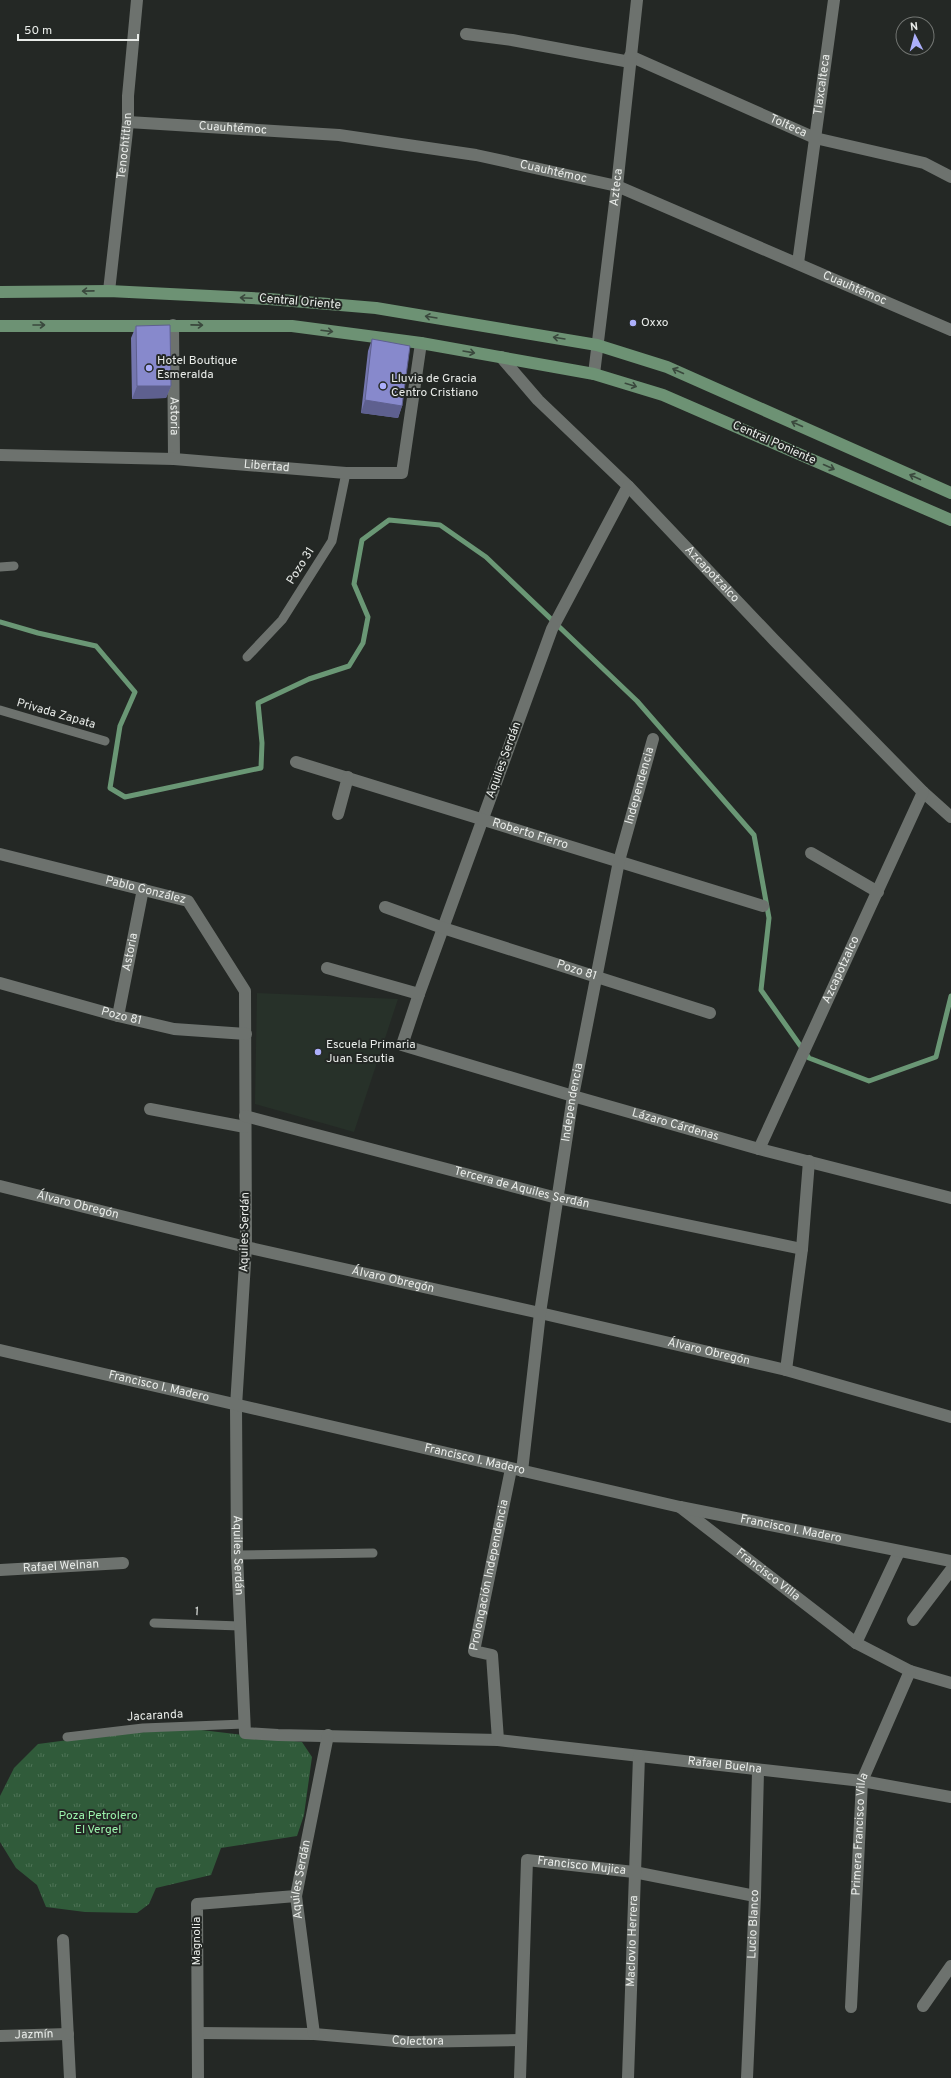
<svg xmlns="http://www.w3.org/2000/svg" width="951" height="2078" viewBox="0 0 951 2078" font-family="Overpass,sans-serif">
  <defs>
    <pattern id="park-tufts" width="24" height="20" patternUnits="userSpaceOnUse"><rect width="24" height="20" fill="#305b3a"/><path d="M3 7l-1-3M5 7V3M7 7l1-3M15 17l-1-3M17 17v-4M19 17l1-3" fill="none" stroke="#4e7356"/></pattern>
  </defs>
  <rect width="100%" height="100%" fill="#242825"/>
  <path fill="#273129" d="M257 993 398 999 354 1132 255 1104Z"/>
  <path fill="url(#park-tufts)" d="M193 1729 302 1742 312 1757 304 1815 297 1836 221 1848 211 1875 156 1888 149 1904 137 1913 85 1912 46 1907 37 1885 16 1868 0 1842V1796L14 1768 38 1744 114 1734Z"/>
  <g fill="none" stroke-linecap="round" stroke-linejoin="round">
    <path stroke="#6a9775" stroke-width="5" d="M0 622 38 633 96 646 135 692 120 726 110 788 125 797 261 768 262 743 258 703 309 679 349 666 363 643 368 617 354 584 362 540 389 520 440 525 486 557 637 701 754 835 769 918 761 990 809 1058 869 1081 936 1057 951 996"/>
    <path stroke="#6d726e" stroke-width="9" d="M0 567 14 566
      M247 657 282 620 332 541 346 473
      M0 710 105 741
      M237 1555 373 1553
      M154 1623 240 1626
      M67 1737 143 1728 244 1724"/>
    <g stroke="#6d726e" stroke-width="12">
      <path d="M466 34 512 40 630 62"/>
      <path id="s1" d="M630 56 815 138 924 163 951 177"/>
      <path id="s2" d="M128 122 339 135 476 155 617 186 951 330"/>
      <path id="s3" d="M798 263 834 0"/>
      <path id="s4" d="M109 291 128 122V96L137 0"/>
      <path id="s5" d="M173 325 174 459"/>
      <path id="s6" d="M501 357 538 400 628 486 774 640 923 792 951 817"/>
      <path id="s7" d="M594 374 617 186 637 0"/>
      <path id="s8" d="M0 455 174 459 346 473H402L421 343"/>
      <path id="s9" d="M628 486 552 629 419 994 402 1045 573 1096 759 1149 951 1198"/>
      <path id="s10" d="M296 762 763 906"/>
      <path d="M338 814 348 777"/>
      <path d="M811 853 878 892"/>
      <path id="s11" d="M0 854 188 901 245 991 246 1247 236 1406 237 1555 245 1733 278 1735 498 1740 862 1781 951 1797"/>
      <path id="s12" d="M385 907 443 928 710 1013"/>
      <path d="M327 968 419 994"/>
      <path id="s13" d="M0 983 118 1016 174 1029 246 1034"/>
      <path id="s14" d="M118 1016 143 889"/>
      <path d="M150 1109 245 1127"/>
      <path id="s15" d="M245 1116 557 1198 802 1249"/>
      <path id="s16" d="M759 1149 923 792"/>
      <path id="s17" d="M0 1186 246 1247 540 1313 786 1370 951 1417"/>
      <path d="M786 1370 802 1249 809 1161"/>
      <path id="s18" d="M522 1471 540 1313 573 1096 619 861 653 739"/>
      <path id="s19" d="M680 1507 856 1643 910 1671 951 1683"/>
      <path id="s20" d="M0 1570 123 1563"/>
      <path d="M913 1620 951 1570"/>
      <path d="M856 1643 899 1552"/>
      <path id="s21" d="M498 1740 492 1655 474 1651 511 1469"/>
      <path d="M63 1940 70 2078"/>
      <path d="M923 2006 951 1966"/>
      <path id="s22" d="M851 2007 862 1781 910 1671"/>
      <path id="s23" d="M198 2033 314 2034 408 2042 521 2040"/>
      <path id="s24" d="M314 2034 296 1896 328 1735"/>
      <path id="s25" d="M0 2036 68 2034"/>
      <path d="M198 2078 197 1904 296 1896"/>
      <path id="s26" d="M520 2078 527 1860 634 1872 755 1896"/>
      <path id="s27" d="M628 2078 639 1756"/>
      <path id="s28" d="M747 2078 755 1896 758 1771"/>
    </g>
    <path stroke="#6d726e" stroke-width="12" id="s29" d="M0 1350 680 1507 951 1561"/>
    <path stroke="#6d9274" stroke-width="12" d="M0 292 109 291 269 299 376 308 597 345 667 367 951 493
      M0 326H292L421 343 594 374 663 395 951 520"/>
  </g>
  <path fill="#7476af" d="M136 326 171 386 166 398 132 399 131 338Z
    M372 339 402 406 398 418 361 413 368 351Z"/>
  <path fill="#5e608f" d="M137 386H171L166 398 132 399Z
    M365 400 402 406 398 418 361 413Z"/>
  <path fill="#8789cc" stroke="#5e608f" d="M170 325 171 386H137L136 326Z
    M372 339 410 346 402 406 365 400Z"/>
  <defs><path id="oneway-shaft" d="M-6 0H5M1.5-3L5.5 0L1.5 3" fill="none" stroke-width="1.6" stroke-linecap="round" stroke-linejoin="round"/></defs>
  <g stroke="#3a483d">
    <use href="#oneway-shaft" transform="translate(88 291) rotate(179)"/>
    <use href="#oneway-shaft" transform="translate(246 298) rotate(-177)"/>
    <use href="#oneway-shaft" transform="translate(431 317) rotate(-171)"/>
    <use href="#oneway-shaft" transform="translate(39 325)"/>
    <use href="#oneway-shaft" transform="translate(197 325) rotate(1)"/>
    <use href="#oneway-shaft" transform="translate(327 331) rotate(7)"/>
    <use href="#oneway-shaft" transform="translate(559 338) rotate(-171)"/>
    <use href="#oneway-shaft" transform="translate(469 352) rotate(10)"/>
    <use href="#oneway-shaft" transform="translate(678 371) rotate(-156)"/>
    <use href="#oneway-shaft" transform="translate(631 385) rotate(17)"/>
    <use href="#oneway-shaft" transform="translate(797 424) rotate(-156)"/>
    <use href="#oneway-shaft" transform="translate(829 467) rotate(24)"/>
    <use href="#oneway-shaft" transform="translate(915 477) rotate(-156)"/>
  </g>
  <g fill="#acaffb" stroke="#242825" stroke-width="1.5">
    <circle cx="633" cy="323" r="4"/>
    <circle cx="149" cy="368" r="4"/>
    <circle cx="383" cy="386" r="4"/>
    <circle cx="318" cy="1052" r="4"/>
  </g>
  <g text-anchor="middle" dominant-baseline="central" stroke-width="4" stroke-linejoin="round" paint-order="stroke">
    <g font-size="12" fill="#e9ece9" stroke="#242825">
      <text stroke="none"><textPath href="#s3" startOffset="180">Tlaxcalteca</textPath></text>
      <text stroke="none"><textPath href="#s1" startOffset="173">Tolteca</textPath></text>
      <text stroke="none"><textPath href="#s2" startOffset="105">Cuauhtémoc</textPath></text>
      <text stroke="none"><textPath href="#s4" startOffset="146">Tenochtitlan</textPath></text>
      <text stroke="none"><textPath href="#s2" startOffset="429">Cuauhtémoc</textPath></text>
      <text stroke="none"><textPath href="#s7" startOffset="188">Azteca</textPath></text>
      <text stroke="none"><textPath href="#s2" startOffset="753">Cuauhtémoc</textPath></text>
      <text transform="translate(300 302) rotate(5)">Central Oriente</text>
      <text stroke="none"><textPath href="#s5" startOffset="91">Astoria</textPath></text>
      <text transform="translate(774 443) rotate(24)">Central Poniente</text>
      <text stroke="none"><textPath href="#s8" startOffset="267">Libertad</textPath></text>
      <text transform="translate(301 566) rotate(-58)">Pozo 31</text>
      <text stroke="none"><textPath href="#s6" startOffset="303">Azcapotzalco</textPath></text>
      <text transform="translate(56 714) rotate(16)">Privada Zapata</text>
      <text transform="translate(504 760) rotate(-70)">Aquiles Serdán</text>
      <text stroke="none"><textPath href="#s18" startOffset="696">Independencia</textPath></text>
      <text stroke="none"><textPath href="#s10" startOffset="245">Roberto Fierro</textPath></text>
      <text stroke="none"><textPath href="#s11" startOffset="150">Pablo González</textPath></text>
      <text stroke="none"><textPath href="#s14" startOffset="65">Astoria</textPath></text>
      <text stroke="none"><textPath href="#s16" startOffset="197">Azcapotzalco</textPath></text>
      <text stroke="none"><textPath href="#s12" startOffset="202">Pozo 81</textPath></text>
      <text stroke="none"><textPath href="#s13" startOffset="126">Pozo 81</textPath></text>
      <text stroke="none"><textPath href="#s18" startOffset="372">Independencia</textPath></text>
      <text stroke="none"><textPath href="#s9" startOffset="889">Lázaro Cárdenas</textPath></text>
      <text stroke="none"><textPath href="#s15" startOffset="286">Tercera de Aquiles Serdán</textPath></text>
      <text stroke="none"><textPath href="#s17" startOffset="80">Álvaro Obregón</textPath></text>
      <text transform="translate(245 1232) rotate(-89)">Aquiles Serdán</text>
      <text stroke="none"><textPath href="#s17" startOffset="404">Álvaro Obregón</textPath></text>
      <text stroke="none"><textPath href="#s17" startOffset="728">Álvaro Obregón</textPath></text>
      <text stroke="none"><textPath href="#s29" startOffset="163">Francisco I. Madero</textPath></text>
      <text stroke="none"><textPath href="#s29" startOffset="487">Francisco I. Madero</textPath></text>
      <text stroke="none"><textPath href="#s29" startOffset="811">Francisco I. Madero</textPath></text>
      <text stroke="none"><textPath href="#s11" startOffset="865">Aquiles Serdán</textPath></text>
      <text stroke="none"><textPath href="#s20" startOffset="61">Rafael Welnan</textPath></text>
      <text stroke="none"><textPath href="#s21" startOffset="181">Prolongación Independencia</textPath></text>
      <text stroke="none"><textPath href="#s19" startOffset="111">Francisco Villa</textPath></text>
      <text transform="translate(197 1612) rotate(3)">1</text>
      <text transform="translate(155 1716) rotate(-3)">Jacaranda</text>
      <text stroke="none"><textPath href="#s11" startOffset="1524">Rafael Buelna</textPath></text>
      <text stroke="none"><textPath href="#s22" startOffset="173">Primera Francisco Villa</textPath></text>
      <text stroke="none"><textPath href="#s26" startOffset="273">Francisco Mujica</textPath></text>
      <text stroke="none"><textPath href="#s24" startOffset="156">Aquiles Serdán</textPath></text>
      <text stroke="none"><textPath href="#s28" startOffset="154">Lucio Blanco</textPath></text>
      <text transform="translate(197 1941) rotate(-90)">Magnolia</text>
      <text stroke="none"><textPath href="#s27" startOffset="137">Maclovio Herrera</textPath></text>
      <text stroke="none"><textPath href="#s25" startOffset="34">Jazmín</textPath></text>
      <text stroke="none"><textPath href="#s23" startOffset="220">Colectora</textPath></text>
    </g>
    <g font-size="12" fill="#e9ece9" stroke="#242825" text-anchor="start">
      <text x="641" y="323">Oxxo</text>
      <text x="157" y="361">Hotel Boutique<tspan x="157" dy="14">Esmeralda</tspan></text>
      <text x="391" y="379">Lluvia de Gracia<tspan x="391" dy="14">Centro Cristiano</tspan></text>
      <text x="326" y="1045">Escuela Primaria<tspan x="326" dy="14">Juan Escutia</tspan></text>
    </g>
    <g font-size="12" fill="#9bf3ac" stroke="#242825">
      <text x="98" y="1816">Poza Petrolero<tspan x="98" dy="14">El Vergel</tspan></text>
    </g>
  </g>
  <g transform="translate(915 36) rotate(354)"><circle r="19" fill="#242825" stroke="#737673"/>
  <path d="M0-3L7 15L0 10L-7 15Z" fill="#acaffb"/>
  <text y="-6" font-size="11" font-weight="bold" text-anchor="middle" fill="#e9ece9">N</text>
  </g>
  <path d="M18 34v6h120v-6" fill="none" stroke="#e9ece9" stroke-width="2"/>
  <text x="24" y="34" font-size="12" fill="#e9ece9" stroke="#242825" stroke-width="3" paint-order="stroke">50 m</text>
</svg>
